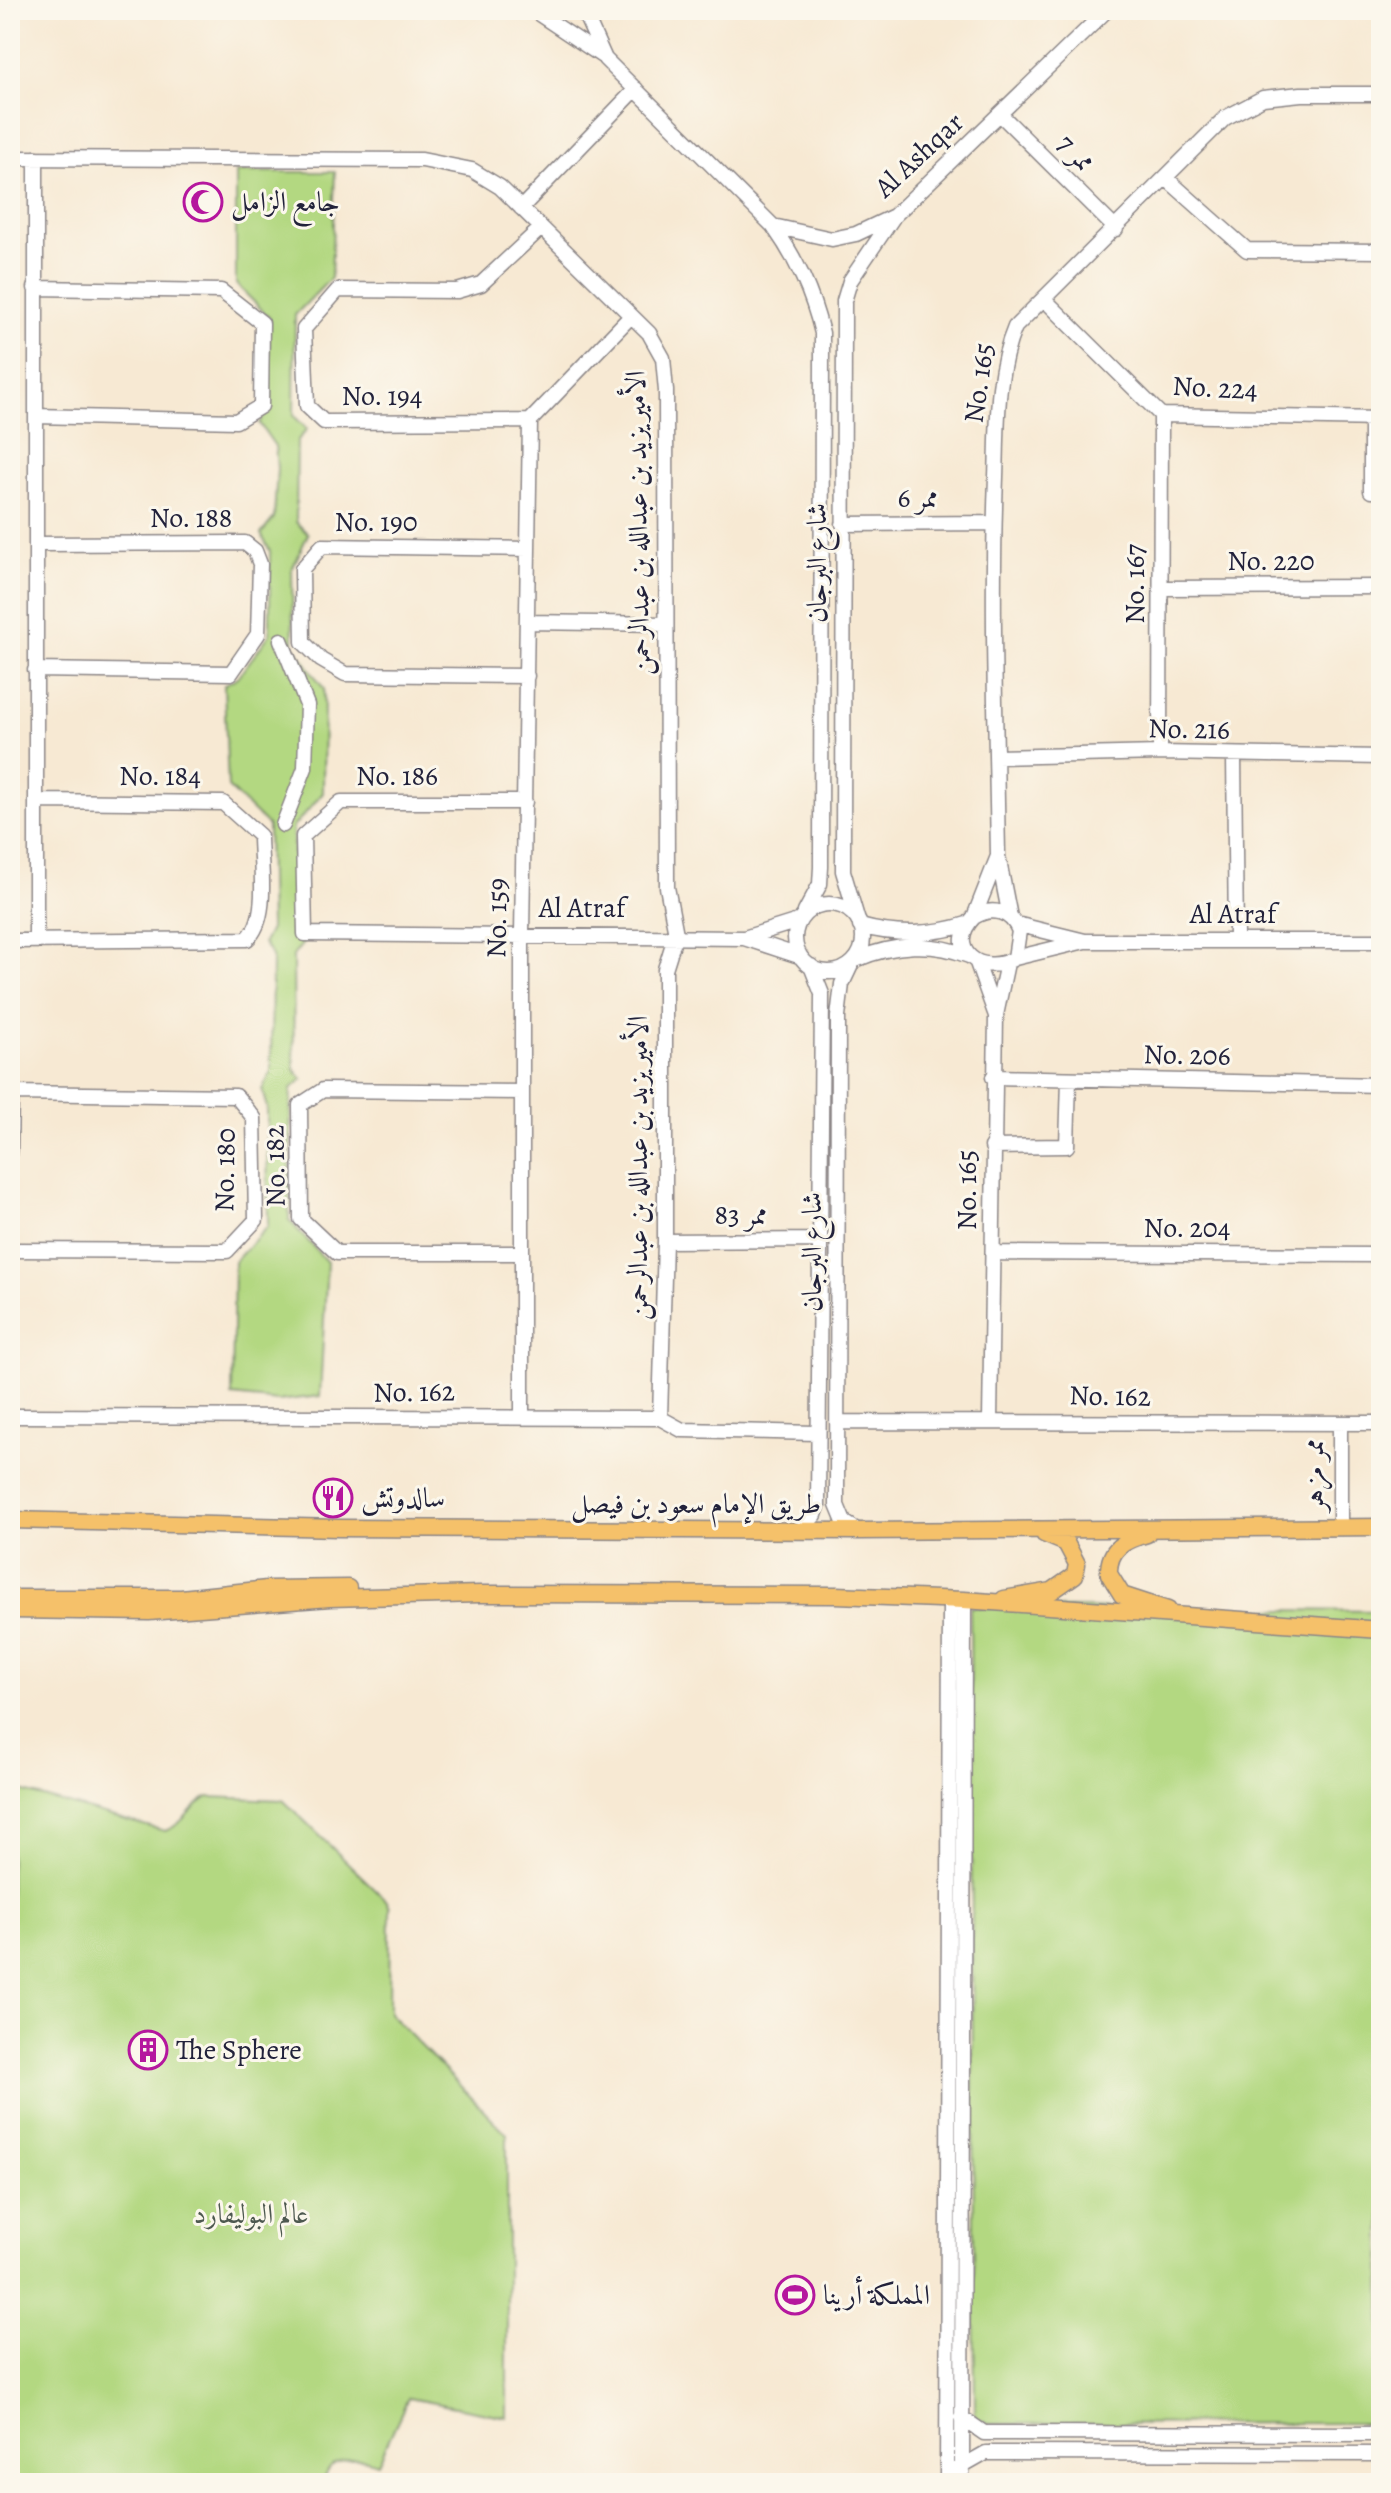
<svg xmlns="http://www.w3.org/2000/svg" width="1391" height="2493" viewBox="0 0 1391 2493" font-family="Alegreya,Amiri,serif">
  <rect width="100%" height="100%" fill="#fbf7ec"/>
  <filter id="ink" filterUnits="userSpaceOnUse"><feTurbulence type="fractalNoise" baseFrequency=".0125" numOctaves="2"/><feDisplacementMap in="SourceGraphic" scale="16" xChannelSelector="R" yChannelSelector="G"/><feConvolveMatrix kernelMatrix="1 2 1 2 8 2 1 2 1" color-interpolation-filters="sRGB"/></filter>
  <filter id="wash" filterUnits="userSpaceOnUse"><feTurbulence type="fractalNoise" baseFrequency=".006" numOctaves="4" result="noise"/><feDisplacementMap in="SourceGraphic" scale="32" xChannelSelector="R" yChannelSelector="G"/><feGaussianBlur stdDeviation="1.8" result="paint"/><feColorMatrix in="noise" values="0 0 0 0 0 0 0 0 0 0 0 0 0 0 0 0 0 1.4 0 .05"/><feComposite in="paint" operator="in"/></filter>
  <g filter="url(#wash)">
    <rect width="100%" height="100%" fill="#f7e9d3"/>
    <path fill="#b3d881" stroke="#6a7d5e" stroke-width="2" d="M236 172H335L331 278 295 315 294 416 307 429 297 441 296 522 308 534 292 569 293 645 324 689 323 793 293 827 294 926 303 943 293 956 294 1070 303 1079 291 1089 289 1220 327 1262 320 1396 278 1401 232 1396 234 1262 268 1226 267 1108 262 1090 271 1072 272 956 263 943 270 929 268 826 228 787 224 685 238 677 270 634V551L261 534 274 518 277 468 275 446 259 423 269 410V317L236 284Z
      M970 1607 1381 1611V2423L989 2424 975 2417Z
      M10 1788 165 1831C184 1825 191 1804 209 1797L283 1800 387 1901 390 1908 389 2013 507 2134V2417L408 2398 378 2463C358 2456 327 2455 324 2483H10Z"/>
  </g>
  <g filter="url(#ink)">
    <g fill="none" stroke-linecap="round" stroke-linejoin="round">
      <g stroke="#8c8687" stroke-width="17">
        <path id="minor" d="M533 10 602 56
          M583 10 605 59 773 226 832 239 856 234 894 216 1107 10
          M1000 114 1116 229
          M10 158 422 160 472 170 500 187 649 333 663 358 666 391 667 887 676 934 665 969V1241L660 1418
          M1167 179 1247 250 1381 251
          M521 208 636 89
          M773 226C797 260 812 292 822 333L821 867 820 884 805 912
          M541 228 481 284 457 291 338 290 304 329 307 406 324 422 530 421 631 316
          M35 288 221 291 262 323 261 406 236 421 36 416
          M1044 299 1161 415 1381 419
          M1371 419V491H1381
          M843 524 994 523
          M1161 588 1381 587
          M527 622 666 624
          M281 640 307 705 305 768 283 825
          M35 670 231 673 258 634 260 564 255 551 245 543 37 544
          M527 676 345 674 321 660 303 642 302 569 322 546 528 549
          M1160 753 1161 415
          M1234 756 1236 939
          M997 757 1160 753 1381 757
          M525 802H341L303 836 305 934 744 938
          M998 856C996 730 991 603 996 477 998 427 995 374 1015 327L1225 118 1263 98 1301 94H1381
          M795 938a34 34 0 1 1 68 0a34 34 0 1 1-68 0Z
          M974 917C992 906 1011 911 1019 931L1015 958C980 978 944 948 974 917L998 856 1010 917
          M798 921 744 938 799 956
          M858 921 843 871 844 301 850 281 894 216
          M860 926C895 936 934 935 967 924
          M10 941 247 939C270 919 260 865 260 836L223 803 37 801
          M36 941V158
          M1085 941H1381
          M1015 958 1085 941 1016 924
          M858 959C893 944 933 941 969 956
          M977 963 996 1016 990 1421
          M851 965 842 984 838 1017 837 1505 844 1522 858 1531
          M996 1015 1007 963
          M993 1077 1381 1085
          M10 1093 236 1096 254 1118 256 1220 227 1251 10 1250
          M992 1147 1067 1146 1069 1079
          M10 1154 11 1093
          M665 1241 818 1240
          M520 1253H337L301 1219 300 1105 323 1090 522 1092
          M993 1253 1381 1255
          M10 1416 660 1418 682 1430 816 1433
          M522 1417V934L530 421
          M838 1422 1381 1423
          M1340 1424V1526
          M800 1530 815 1515 818 1506 822 994 811 966
          M961 2417 984 2433 1381 2434
          M956 2470 986 2453 1381 2454
          M947 2483 950 1599
          M962 2483 964 1600"/>
      </g>
      <g stroke="#8c8687" stroke-width="19">
        <path id="major" d="M10 1520 339 1528 858 1531 1381 1527
          M1147 1534C1125 1540 1108 1548 1109 1574L1122 1595 1168 1610
          M10 1598H181L267 1589 348 1588
          M1004 1599 1052 1591 1075 1575 1077 1564 1066 1543 1044 1534
          M10 1610 149 1612 330 1598 480 1594 836 1595 964 1600 1381 1630"/>
      </g>
      <use href="#minor" stroke="#fff" stroke-width="14"/>
      <use href="#major" stroke="#f5c16b" stroke-width="16"/>
    </g>
  </g>
  <defs>
    <g id="mosque-ring" transform="scale(2)"><circle r="9.5" fill="#fbf7ec" stroke="#b5179e" stroke-width="1.5"/><path d="M3.5-4.9A6 6 0 1 0 3.5 4.9A5 5 0 1 1 3.5-4.9Z" fill="#b5179e"/></g>
    <g id="restaurant-ring" transform="scale(2)"><circle r="9.5" fill="#fbf7ec" stroke="#b5179e" stroke-width="1.5"/><path d="M-5-6h1v4h1v-4h1v4h1v-4h1v5L-1.5 .5V6h-2V.5L-5-1ZM5-6V6H3V1.5H1.5Q1.5-4 5-6Z" fill="#b5179e"/></g>
    <g id="building-ring" transform="scale(2)"><circle r="9.5" fill="#fbf7ec" stroke="#b5179e" stroke-width="1.5"/><path d="M-4-6H4V6H1V3H-1V6H-4ZM-2.5-4.3h1.7v1.8h-1.7ZM.8-4.3h1.7v1.8H.8ZM-2.5-1h1.7V.8h-1.7ZM.8-1h1.7V.8H.8Z" fill="#b5179e"/></g>
    <g id="stadium-ring" transform="scale(2)"><circle r="9.5" fill="#fbf7ec" stroke="#b5179e" stroke-width="1.5"/><path d="M0-5a6.5 5 0 1 0 0 10a6.5 5 0 1 0 0-10ZM-3.5-1.8h7v3.6h-7Z" fill="#b5179e"/></g>
  </defs>
  <g fill-rule="evenodd">
    <use href="#mosque-ring" x="203" y="202"/>
    <use href="#restaurant-ring" x="333" y="1498"/>
    <use href="#building-ring" x="148" y="2050"/>
    <use href="#stadium-ring" x="795" y="2295"/>
  </g>
  <g text-anchor="middle" dominant-baseline="central" stroke-width="6" stroke-linejoin="round" paint-order="stroke">
    <g font-size="28" fill="#22223b" stroke="#fbf7ec">
      <text transform="translate(1076 153) rotate(45)">ممر 7</text>
      <text transform="translate(919 155) rotate(-43)">Al Ashqar</text>
      <text transform="translate(979 383) rotate(-82)">No. 165</text>
      <text transform="translate(1215 388) rotate(3)">No. 224</text>
      <text x="382" y="396">No. 194</text>
      <text x="918" y="498">ممر 6</text>
      <text x="191" y="518">No. 188</text>
      <text x="376" y="522">No. 190</text>
      <text transform="translate(638 523) rotate(-91)">الأمير يزيد بن عبدالله بن عبدالرحمن</text>
      <text x="1271" y="561">No. 220</text>
      <text transform="translate(817 563) rotate(-90)">شارع البرجان</text>
      <text transform="translate(1135 584) rotate(-90)">No. 167</text>
      <text transform="translate(1189 729) rotate(1)">No. 216</text>
      <text x="160" y="776">No. 184</text>
      <text x="397" y="776">No. 186</text>
      <text x="582" y="908">Al Atraf</text>
      <text x="1233" y="914">Al Atraf</text>
      <text transform="translate(497 918) rotate(-89)">No. 159</text>
      <text transform="translate(1187 1055) rotate(1)">No. 206</text>
      <text transform="translate(275 1166) rotate(-91)">No. 182</text>
      <text transform="translate(638 1168) rotate(-90)">الأمير يزيد بن عبدالله بن عبدالرحمن</text>
      <text transform="translate(225 1170) rotate(-89)">No. 180</text>
      <text transform="translate(967 1190) rotate(-90)">No. 165</text>
      <text x="741" y="1215">ممر 83</text>
      <text x="1187" y="1228">No. 204</text>
      <text transform="translate(812 1252) rotate(-90)">شارع البرجان</text>
      <text transform="translate(414 1392) rotate(-1)">No. 162</text>
      <text transform="translate(1110 1396) rotate(1)">No. 162</text>
      <text transform="translate(1314 1475) rotate(-90)">ممر مزهر</text>
      <text x="696" y="1504">طريق الإمام سعود بن فيصل</text>
    </g>
    <g font-size="28" fill="#22223b" stroke="#fbf7ec" text-anchor="start">
      <text x="231" y="202">جامع الزامل</text>
      <text x="361" y="1498">سالدوتش</text>
      <text x="176" y="2050">The Sphere</text>
      <text x="823" y="2295">المملكة أرينا</text>
    </g>
    <g font-size="28" fill="#4e5950" stroke="#fbf7ec">
      <text x="251" y="2214">عالم البوليفارد</text>
    </g>
  </g>
  <rect width="1391" height="2493" fill="none" stroke="#fbf7ec" stroke-width="40"/>
</svg>
